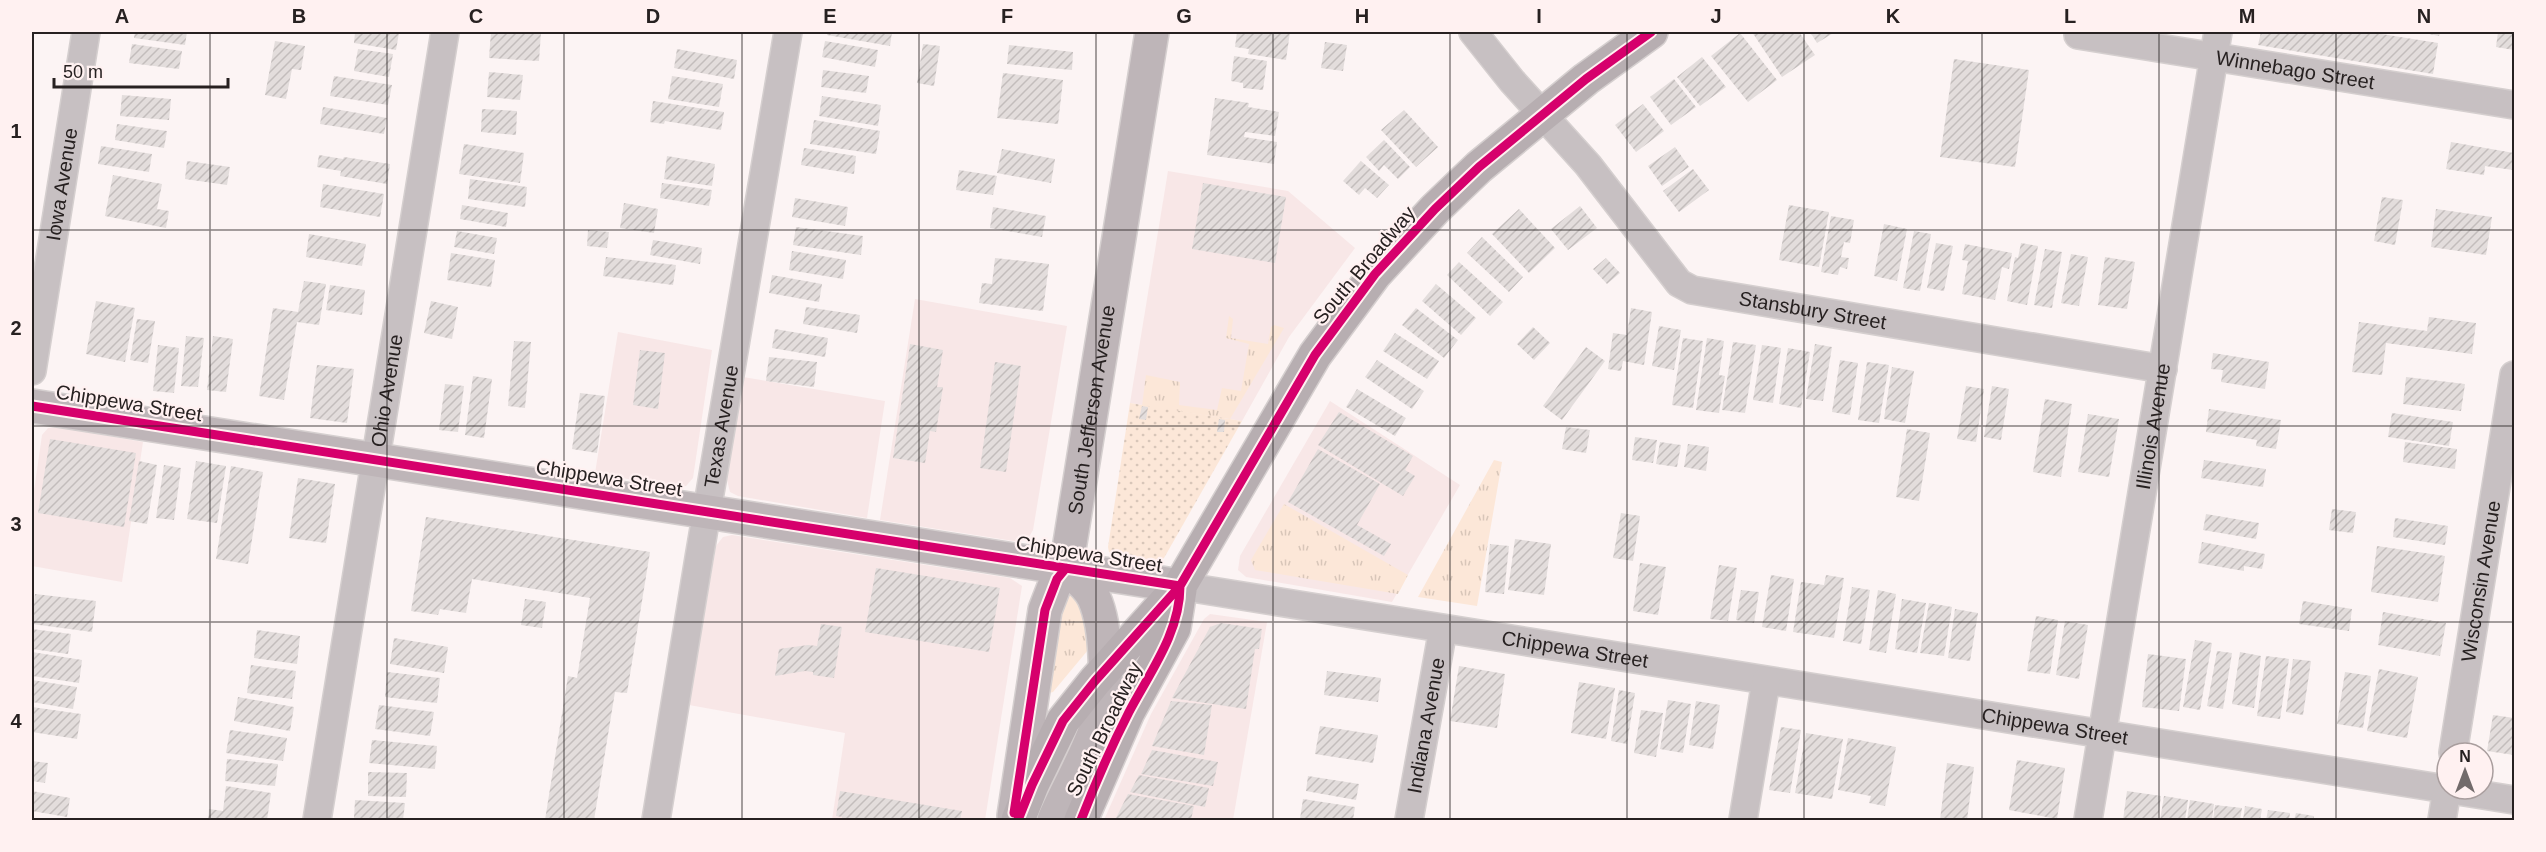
<svg xmlns="http://www.w3.org/2000/svg" width="2546" height="852" viewBox="0 0 2546 852" font-family="Helvetica,sans-serif">
  <defs>
    <pattern id="grass-tufts" width="24" height="20" patternUnits="userSpaceOnUse" patternTransform="scale(1.5)"><rect width="24" height="20" fill="#fce7d8"/><path d="M3 7l-1-3M5 7V3M7 7l1-3M15 17l-1-3M17 17v-4M19 17l1-3" fill="none" stroke="#d8c6b9"/></pattern>
    <pattern id="park-dots" width="8" height="8" patternUnits="userSpaceOnUse" patternTransform="scale(1.5)"><rect width="8" height="8" fill="#fce7d8"/><path d="M2 2h.1M6 6h.1" fill="none" stroke="#d8c6b9" stroke-width="1.8" stroke-linecap="round"/></pattern>
    <pattern id="building-hatch" width="6" height="6" patternUnits="userSpaceOnUse" patternTransform="scale(1.5)"><rect width="6" height="6" fill="#e3dddc"/><path d="M-1 1l2-2M0 6l6-6M5 7l2-2" fill="none" stroke="#c3bdbc"/></pattern>
  </defs>
  <rect width="100%" height="100%" fill="#fcf4f4"/>
  <path fill="#f8e7e7" d="M1168 171 1288 191 1355 248 1289 337 1242 421 1130 403Z
    M915 299 1067 326 1033 530 1028 539 1019 542 880 520Z
    M618 332 712 350 693 478 686 486 672 487 595 473Z
    M743 377 885 401 867 518 738 496 730 492 727 480Z
    M1330 401 1460 485 1392 602 1246 577 1238 570 1240 556Z
    M58 427 143 442 122 582 32 566V505L42 435 48 428Z
    M732 535 1010 578 1022 586 985 820H832L845 733 689 705 716 546 723 537Z
    M1210 614 1267 622 1233 820H1104L1151 714 1204 619Z"/>
  <path fill="url(#grass-tufts)" d="M1229 316 1233 319 1231 338 1268 344 1271 327 1274 325 1284 328 1230 419 1142 406 1146 375 1180 382 1179 405 1217 410 1222 388 1241 391 1249 344 1226 338Z
    M1494 460 1502 462 1477 606 1418 597Z
    M1284 504 1408 575 1398 594 1255 570 1251 560Z
    M1068 592 1076 594 1090 642 1088 650 1053 692 1049 693 1060 596Z"/>
  <path fill="url(#park-dots)" d="M1130 403 1242 421 1164 558 1156 563 1117 556 1109 552 1108 547Z"/>
  <path fill="url(#building-hatch)" d="M135 32H187L185 45 134 38Z
    M355 32 399 33 396 50 354 43Z
    M491 32H541L539 61 489 58Z
    M827 32H892L890 46 827 35Z
    M1237 32H1290L1286 60 1248 54 1249 49 1235 47Z
    M1752 32H1799L1815 55 1782 77Z
    M1810 32H1835L1817 43Z
    M2261 32H2369L2438 43 2433 74 2258 45Z
    M2419 32H2440L2439 36Z
    M2498 32H2514V50L2496 47Z
    M1740 33 1777 80 1748 102 1711 56Z
    M275 41 305 46 301 70 292 69 286 99 265 95Z
    M825 41 878 50 875 67 822 57Z
    M1325 42 1347 45 1343 71 1321 68Z
    M132 44 182 51 179 69 129 63Z
    M923 44 940 46 934 86 917 83Z
    M1009 45 1073 52 1072 70 1007 64Z
    M358 49 393 54 389 77 354 71Z
    M677 49 737 60 734 79 674 68Z
    M1234 56 1267 61 1263 90 1243 88V83L1231 81Z
    M1702 57 1726 87 1700 106 1677 77Z
    M1954 59 2029 70 2015 167 1940 157Z
    M823 70 869 76 866 93 821 87Z
    M489 72 523 75 520 100 487 97Z
    M1003 73 1063 80 1058 124 997 118Z
    M334 76 392 85 388 105 330 96Z
    M672 76 723 84 719 107 668 99Z
    M1674 79 1696 107 1671 125 1650 97Z
    M122 95 171 99 169 120 120 116Z
    M822 96 881 105 878 126 819 116Z
    M1215 98 1249 103 1248 107 1279 112 1275 136 1245 132 1244 137 1277 142 1274 164 1207 155Z
    M653 101 724 112 721 130 665 121 664 124 650 122Z
    M1643 104 1664 131 1636 152 1615 125Z
    M323 107 387 118 384 134 320 124Z
    M482 109 517 111 516 135 481 132Z
    M1404 110 1438 147 1416 167 1381 130Z
    M814 120 880 131 876 154 810 144Z
    M117 124 167 131 164 148 115 140Z
    M1384 140 1410 167 1398 179 1384 165 1379 171 1366 157Z
    M2451 142 2514 153 2513 170 2485 166 2484 175 2446 169Z
    M464 144 524 153 520 183 459 174Z
    M101 146 152 154 149 172 98 164Z
    M1675 147 1689 167 1662 186 1648 166Z
    M804 148 856 156 854 174 801 165Z
    M1002 149 1055 159 1051 183 997 173Z
    M319 155 343 159 344 157 390 164 387 184 340 176 341 171 317 167Z
    M667 156 715 164 712 186 664 179Z
    M187 161 230 167 227 185 185 179Z
    M1361 161 1389 185 1377 198 1365 188 1359 195 1343 181Z
    M1693 169 1709 190 1679 212 1663 191Z
    M959 170 997 176 993 195 956 190Z
    M113 175 162 184 157 209 169 211 166 228 105 216Z
    M470 179 527 187 525 207 468 199Z
    M662 183 712 190 709 206 660 198Z
    M1203 183 1286 197 1275 263 1192 249Z
    M323 184 384 194 380 217 320 207Z
    M2382 197 2403 200 2395 245 2374 241Z
    M795 198 848 207 845 226 792 217Z
    M624 203 658 209 654 233 620 228Z
    M462 205 508 213 506 227 460 219Z
    M1789 205 1829 212 1819 267 1779 260Z
    M1580 206 1597 228 1568 250 1551 229Z
    M993 207 1046 216 1042 237 990 228Z
    M1519 209 1555 248 1529 273 1492 234Z
    M2436 209 2492 217 2486 255 2431 247Z
    M1831 216 1854 220 1850 243 1844 242 1841 257 1849 258 1847 269 1840 267 1838 275 1821 272Z
    M1884 224 1907 229 1897 281 1874 276Z
    M796 227 863 236 861 255 793 245Z
    M588 230 609 232 607 248 587 246Z
    M457 231 497 238 494 254 454 247Z
    M1914 231 1931 234 1920 291 1903 288Z
    M309 234 366 244 362 266 306 257Z
    M1482 237 1523 277 1509 292 1467 253Z
    M653 240 702 248 700 264 650 255Z
    M1936 243 1953 246 1944 291 1927 288Z
    M2021 243 2038 246 2027 305 2007 301 2015 257 2018 258Z
    M1965 244 2012 253 2009 269 2002 267 1995 300 1962 294 1968 261 1962 260Z
    M2045 249 2062 252 2052 308 2034 305Z
    M792 251 846 260 843 279 789 270Z
    M451 253 495 260 491 287 447 280Z
    M2071 254 2088 257 2079 306 2061 303Z
    M606 257 676 265 673 285 603 276Z
    M2105 257 2135 262 2127 309 2098 305Z
    M995 258 1049 264 1043 311 979 303 982 283 992 284Z
    M1606 258 1620 273 1607 284 1593 269Z
    M1459 262 1503 302 1490 316 1447 275Z
    M772 275 822 284 819 302 769 293Z
    M304 281 326 284 319 325 297 322 284 400 259 396 273 308 298 312Z
    M1436 284 1476 318 1461 335 1422 301Z
    M330 285 365 290 362 315 326 310Z
    M96 301 135 308 125 362 86 354Z
    M431 301 458 307 452 339 424 333Z
    M806 307 860 315 857 333 803 324Z
    M1416 308 1458 340 1444 358 1402 325Z
    M1631 308 1652 312 1644 365 1623 361 1621 371 1608 369 1613 333 1627 335Z
    M2429 317 2476 323 2472 354 2386 343 2382 375 2352 372 2359 322 2427 331Z
    M137 319 155 321 148 363 130 360Z
    M1659 326 1681 330 1674 370 1652 366Z
    M1533 327 1550 343 1534 360 1517 344Z
    M775 329 828 338 825 357 772 348Z
    M1395 333 1439 361 1427 379 1383 351Z
    M186 336 204 338 198 387 181 386Z
    M213 336 233 339 226 392 207 390Z
    M1683 338 1703 341 1693 408 1672 405Z
    M1707 338 1724 341 1719 375 1725 376 1719 413 1696 410Z
    M514 341 531 342 525 408 508 406Z
    M1733 342 1756 345 1745 413 1722 410Z
    M910 344 943 350 937 387H943L936 432 930 431 925 463 893 458Z
    M1815 344 1832 347 1823 401 1806 399Z
    M158 345 179 348 174 393 153 391Z
    M1762 345 1781 348 1773 403 1753 400Z
    M1586 347 1605 361 1562 420 1543 406Z
    M1788 348 1810 352 1801 408 1779 404Z
    M640 350 665 353 658 409 633 405Z
    M2213 353 2269 362 2265 389 2221 382 2223 370 2211 369Z
    M769 357 817 362 814 387 766 381Z
    M1377 360 1424 391 1412 409 1365 377Z
    M1840 360 1858 363 1850 415 1832 412Z
    M995 362 1021 366 1006 472 980 468Z
    M1867 362 1889 365 1879 423 1858 420Z
    M317 365 354 369 347 423 310 418Z
    M1892 367 1914 371 1905 423 1884 419Z
    M473 376 492 379 484 438 465 435Z
    M2406 377 2465 384 2461 411 2403 404Z
    M445 384 464 386 458 432 439 430Z
    M1966 386 1984 389 1976 442 1957 439Z
    M1992 386 2009 389 2001 440 1984 437Z
    M1357 389 1406 418 1395 436 1346 407Z
    M580 393 605 396 597 453 572 449Z
    M2045 399 2072 404 2061 477 2033 472Z
    M1142 406 1148 407 1146 420 1139 419Z
    M2209 409 2281 420 2276 449 2256 446 2257 440 2206 432Z
    M1339 412 1413 456 1405 470 1415 476 1403 496 1318 445Z
    M2392 413 2453 422 2449 446 2388 437Z
    M2088 414 2119 419 2109 477 2078 472Z
    M1219 419 1225 420 1224 432H1217Z
    M1566 427 1590 430 1586 453 1562 449Z
    M1907 429 1930 433 1919 501 1896 497Z
    M1635 437 1657 440 1653 463 1632 460Z
    M50 439 136 453 124 527 38 513Z
    M1660 442 1681 445 1677 467 1656 464Z
    M2405 442 2457 449 2455 469 2403 462Z
    M1688 444 1709 447 1706 471 1684 467Z
    M1318 449 1380 484 1357 525 1391 544 1384 556 1288 502Z
    M2204 460 2266 469 2263 487 2201 478Z
    M139 461 157 465 147 524 129 521Z
    M196 461 226 466 217 523 187 519Z
    M164 465 181 468 174 520 156 518Z
    M231 466 263 472 248 564 216 559Z
    M298 478 335 484 326 543 289 538Z
    M2332 509 2356 512 2353 533 2329 530Z
    M1621 513 1640 516 1633 561 1613 558Z
    M2206 514 2259 523 2256 539 2203 530Z
    M426 517 650 552 627 693 615 692 594 820H545L568 676 577 678 590 598 472 579 466 613 440 609 438 615 411 611Z
    M2395 518 2448 526 2445 545 2393 537Z
    M1515 539 1551 544 1544 595 1508 590Z
    M2202 542 2265 554 2262 569 2244 566V571L2198 563Z
    M1490 544 1509 546 1504 594 1485 592Z
    M2377 546 2445 556 2438 602 2371 592Z
    M1640 563 1666 567 1658 615 1633 611Z
    M1719 565 1737 568 1728 621 1710 619Z
    M876 568 1000 588 989 652 865 632Z
    M1771 575 1794 579 1786 631 1762 627Z
    M1826 575 1844 578 1834 638 1793 632 1801 582 1824 585Z
    M1852 587 1870 590 1861 644 1843 641Z
    M1741 590 1759 592 1754 623 1736 620Z
    M1878 590 1896 594 1886 653 1869 650Z
    M35 594 96 601 92 632 32 624Z
    M525 599 546 602 542 628 521 625Z
    M1902 599 1926 603 1917 653 1895 649Z
    M2303 601 2352 609 2349 631 2299 624Z
    M1929 603 1952 607 1944 656 1920 653Z
    M1955 609 1978 613 1970 661 1948 658Z
    M2383 612 2446 623 2440 656 2378 645Z
    M2036 616 2058 620 2050 674 2027 671Z
    M2065 621 2088 625 2079 679 2056 675Z
    M1221 623 1262 629 1259 649H1255L1246 709 1172 698 1210 627Z
    M821 624 842 627 834 678 813 675V672L805 671 775 676 779 649 808 645 817 646Z
    M32 629 71 634 68 654 32 649Z
    M257 630 300 636 297 664 254 658Z
    M394 638 448 647 444 673 390 664Z
    M2195 640 2212 643 2200 710 2183 707Z
    M2217 651 2232 653 2223 709 2207 706Z
    M32 652 82 660 79 683 32 676Z
    M2240 652 2261 656 2254 708 2232 704Z
    M2148 654 2186 659 2179 711 2142 707Z
    M2266 656 2289 659 2280 719 2257 716Z
    M2293 659 2311 661 2303 715 2286 712Z
    M251 665 296 671 292 699 247 693Z
    M1459 666 1505 674 1497 728 1450 721Z
    M2379 669 2418 677 2407 738 2367 731Z
    M1327 671 1381 678 1378 702 1324 695Z
    M387 672 440 678 437 703 385 697Z
    M2345 672 2371 676 2363 728 2337 724Z
    M32 680 77 687 73 709 32 702Z
    M1579 682 1615 688 1606 739 1571 733Z
    M1619 690 1635 693 1627 744 1611 741Z
    M238 697 294 707 290 731 234 721Z
    M1668 700 1691 704 1683 753 1660 749Z
    M1171 701 1212 705 1204 755 1152 746Z
    M1696 701 1720 705 1713 749 1689 745Z
    M379 705 434 712 430 736 375 729Z
    M32 707 81 714 77 739 32 732Z
    M1641 710 1663 713 1656 757 1634 753Z
    M2493 715 2514 718V755L2487 751Z
    M1320 726 1378 735 1373 763 1315 754Z
    M1781 727 1801 730 1790 793 1769 790Z
    M230 730 287 738 283 761 226 753Z
    M1806 733 1843 739 1832 799 1795 793Z
    M1848 738 1896 747 1885 806 1869 803 1871 796 1838 790Z
    M372 740 437 746 435 769 369 763Z
    M1152 750 1218 762 1213 786 1141 774Z
    M227 759 278 764 275 786 225 781Z
    M2017 760 2065 768 2057 819 2009 810Z
    M32 761 48 763 45 783 32 781Z
    M1947 763 1974 767 1967 820H1940Z
    M368 772 407 773 406 797 368 796Z
    M1139 775 1209 788 1205 807 1130 792Z
    M1308 776 1359 784 1356 800 1306 791Z
    M226 786 271 793 267 820H208L209 809 223 811Z
    M32 791 70 798 67 817 32 811Z
    M840 791 962 811 960 820H842V817L836 816Z
    M2127 791 2161 796 2158 820H2123Z
    M1128 794 1194 806 1191 820H1115Z
    M2164 796 2188 800 2185 820H2160Z
    M1303 799 1355 807 1353 820 1300 819Z
    M355 800 405 803 403 820 354 818Z
    M2190 800 2214 804 2212 820H2187Z
    M2215 805 2242 808 2240 820H2213Z
    M2245 806 2262 809 2260 820H2243Z
    M2268 810 2290 813 2289 820H2266Z
    M2296 813 2314 816V820H2294Z"/>
  <g fill="none" stroke-linecap="round" stroke-linejoin="round">
    <g stroke="#d5cfcf" stroke-width="30">
      <g id="street">
        <path id="s1" d="M1473 32 1512 81 1588 165 1679 283 1692 290 2163 369"/>
        <path id="s2" d="M2078 35 2514 105"/>
        <path id="s3" d="M32 371 86 32"/>
        <path id="s4" d="M1180 586 2514 800"/>
        <path id="s5" d="M2453 753 2514 375"/>
        <path id="s6" d="M317 820 445 32"/>
        <path id="s7" d="M656 820C698 557 744 295 788 32"/>
        <path id="s8" d="M1409 820 1443 629"/>
        <path d="M1743 820 1766 681"/>
        <path id="s9" d="M2088 820 2218 32"/>
        <path d="M2442 820 2447 789"/>
      </g>
    </g>
    <g stroke="#d5cfcf" stroke-width="36">
      <g id="secondary">
        <path d="M32 406 1180 586"/>
        <path id="s10" d="M1014 816 1045 610 1057 579 1066 568 1152 32"/>
        <path d="M1054 820C1068 787 1088 755 1099 720 1109 690 1107 627 1094 598 1088 585 1076 577 1066 568"/>
      </g>
    </g>
    <g stroke="#d5cfcf" stroke-width="36">
      <path id="primary" d="M1018 820 1032 785 1063 721 1095 681 1180 586 1315 355 1375 274 1435 209 1479 167 1586 79 1651 32
        M1081 820 1128 712 1174 628 1180 590"/>
    </g>
    <use href="#street" stroke="#c7c0c2" stroke-width="27"/>
    <use href="#secondary" stroke="#beb5b8" stroke-width="33"/>
    <use href="#primary" stroke="#b7aeb1" stroke-width="33"/>
    <g stroke="#fff1f1" stroke-width="13">
      <path id="cycleway" d="M32 406 1180 586
        M1014 813 1045 610 1057 579 1066 568
        M1018 820 1032 785 1063 721 1095 681 1180 586 1315 355 1375 274 1435 209 1479 167 1586 79 1651 32
        M1081 820C1095 784 1111 747 1129 712 1150 672 1180 633 1180 586"/>
    </g>
    <use href="#cycleway" stroke="#d6006c" stroke-width="9"/>
  </g>
  <path fill="none" stroke="#272121" stroke-width="1.5" stroke-opacity="0.55" d="M210 32V820M387 32V820M564 32V820M742 32V820M919 32V820M1096 32V820M1273 32V820M1450 32V820M1627 32V820M1804 32V820M1982 32V820M2159 32V820M2336 32V820M32 230H2514M32 426H2514M32 622H2514"/>
  <g text-anchor="middle" dominant-baseline="central" stroke-width="4.5" stroke-linejoin="round" paint-order="stroke">
    <g font-size="20" fill="#272121" stroke="#fff1f1">
      <text stroke="none"><textPath href="#s2" startOffset="220">Winnebago Street</textPath></text>
      <text stroke="none"><textPath href="#s3" startOffset="189">Iowa Avenue</textPath></text>
      <text transform="translate(1364 265) rotate(-50)">South Broadway</text>
      <text stroke="none"><textPath href="#s1" startOffset="462">Stansbury Street</textPath></text>
      <text stroke="none"><textPath href="#s6" startOffset="435">Ohio Avenue</textPath></text>
      <text transform="translate(129 403) rotate(9)">Chippewa Street</text>
      <text stroke="none"><textPath href="#s10" startOffset="416">South Jefferson Avenue</textPath></text>
      <text stroke="none"><textPath href="#s7" startOffset="399">Texas Avenue</textPath></text>
      <text stroke="none"><textPath href="#s9" startOffset="399">Illinois Avenue</textPath></text>
      <text transform="translate(609 478) rotate(9)">Chippewa Street</text>
      <text transform="translate(1089 554) rotate(9)">Chippewa Street</text>
      <text stroke="none"><textPath href="#s5" startOffset="174">Wisconsin Avenue</textPath></text>
      <text stroke="none"><textPath href="#s4" startOffset="400">Chippewa Street</textPath></text>
      <text stroke="none"><textPath href="#s8" startOffset="96">Indiana Avenue</textPath></text>
      <text stroke="none"><textPath href="#s4" startOffset="886">Chippewa Street</textPath></text>
      <text transform="translate(1104 729) rotate(-64)">South Broadway</text>
    </g>
  </g>
  <rect width="2546" height="852" fill="none" stroke="#fff1f1" stroke-width="66"/>
  <g transform="translate(2465 771)"><circle r="28" fill="#fff1f1" stroke="#a99e9e" stroke-width="1.5"/>
  <path d="M0-4.5L10 22L0 15L-10 22Z" fill="#726b6b"/>
  <text y="-9" font-size="16" font-weight="bold" text-anchor="middle" fill="#272121">N</text>
  </g>
  <path d="M54 78v9h174v-9" fill="none" stroke="#272121" stroke-width="3"/>
  <text x="63" y="78" font-size="18" fill="#272121" stroke="#fff1f1" stroke-width="4.5" paint-order="stroke">50 m</text>
  <rect x="33" y="33" width="2480" height="786" fill="none" stroke="#272121" stroke-width="2"/>
  <g font-size="20" text-anchor="middle" font-weight="bold" fill="#272121">
    <text x="122" y="23">A</text>
    <text x="299" y="23">B</text>
    <text x="476" y="23">C</text>
    <text x="653" y="23">D</text>
    <text x="830" y="23">E</text>
    <text x="1007" y="23">F</text>
    <text x="1184" y="23">G</text>
    <text x="1362" y="23">H</text>
    <text x="1539" y="23">I</text>
    <text x="1716" y="23">J</text>
    <text x="1893" y="23">K</text>
    <text x="2070" y="23">L</text>
    <text x="2247" y="23">M</text>
    <text x="2424" y="23">N</text>
    <text x="16" y="138">1</text>
    <text x="16" y="335">2</text>
    <text x="16" y="531">3</text>
    <text x="16" y="728">4</text>
  </g>
</svg>
